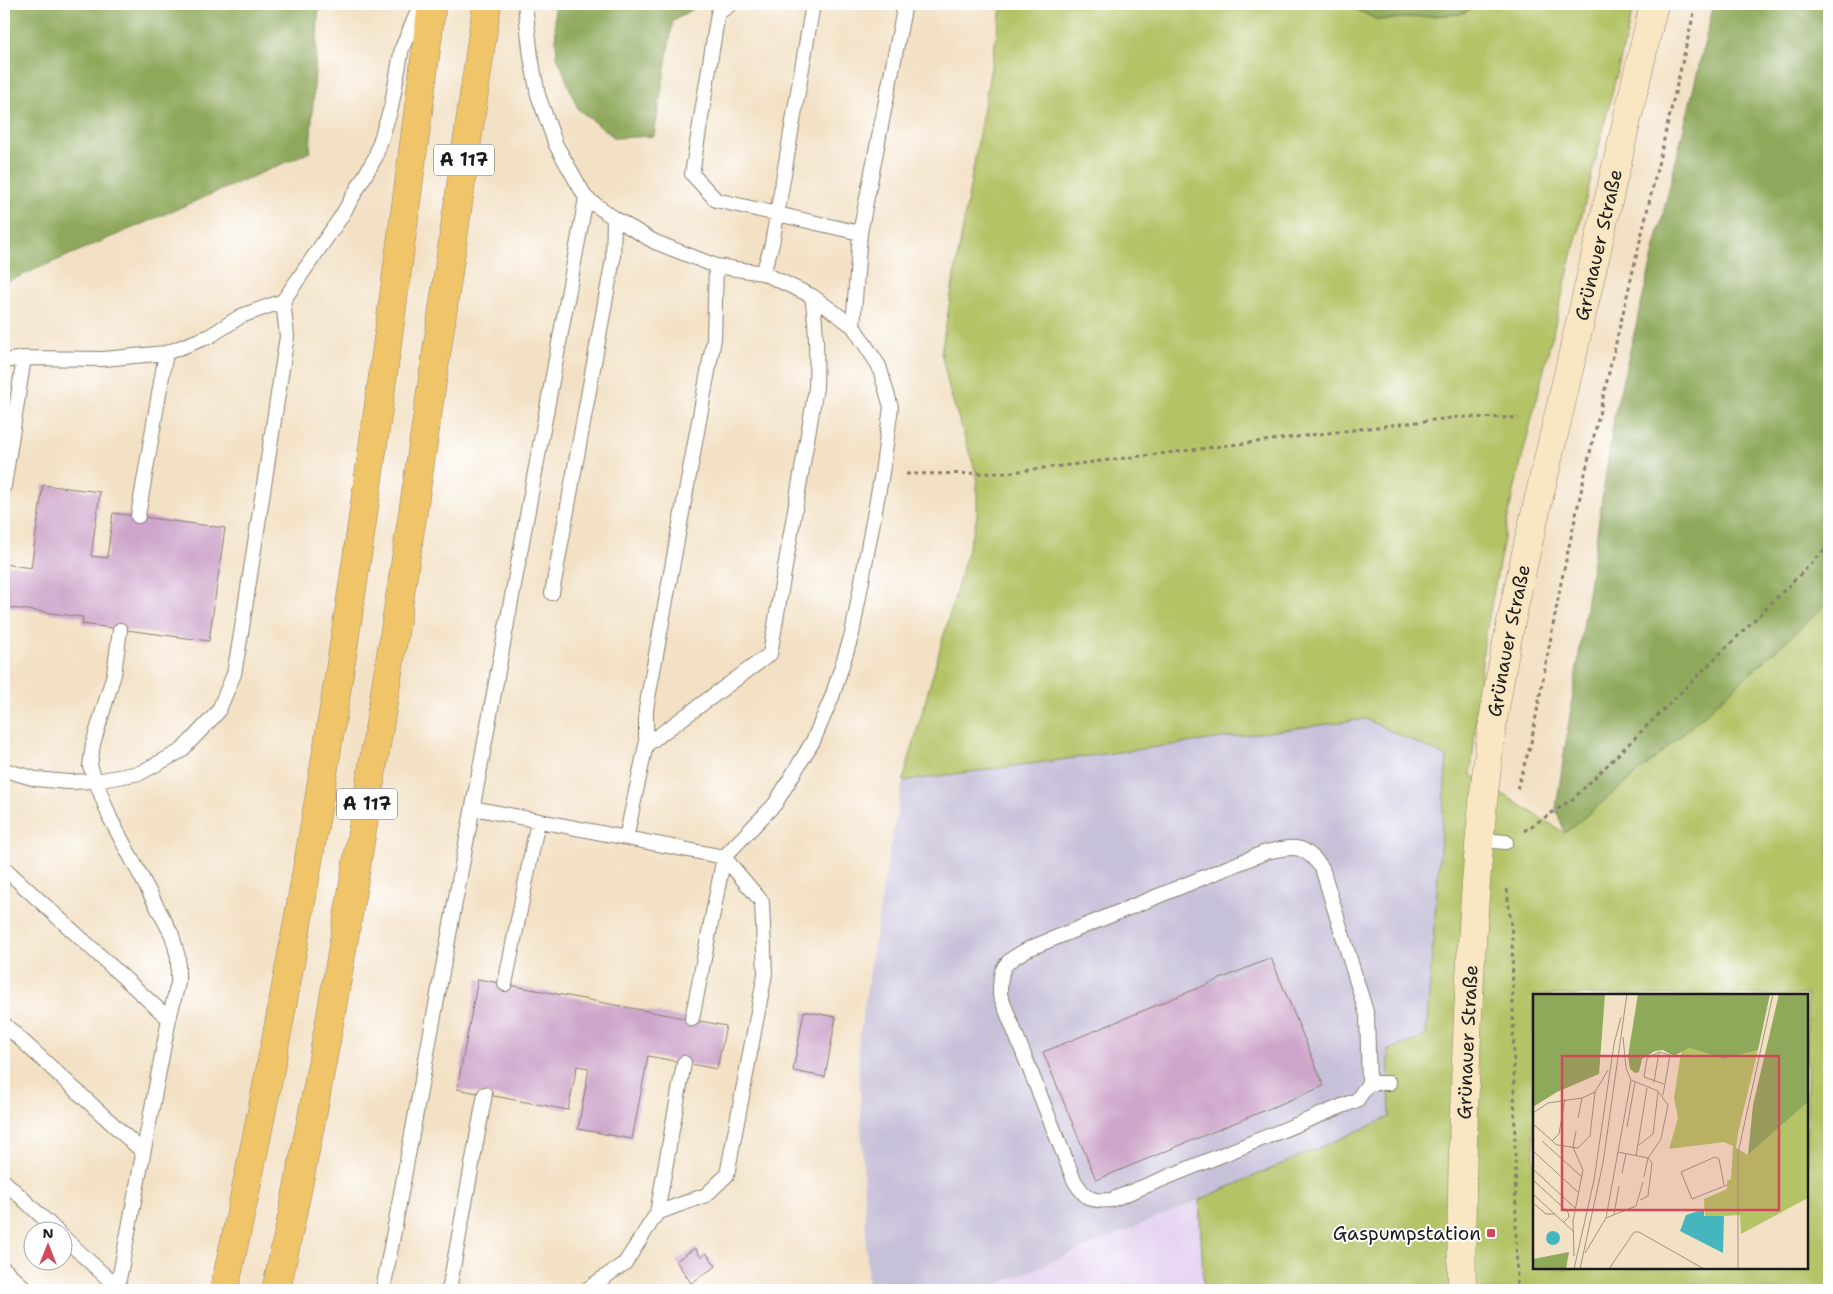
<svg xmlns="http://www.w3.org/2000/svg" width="1833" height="1294" viewBox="0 0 1833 1294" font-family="'Shantell Sans',sans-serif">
  <rect width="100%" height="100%" fill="#fff"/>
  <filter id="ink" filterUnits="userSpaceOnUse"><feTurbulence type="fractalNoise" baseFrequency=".02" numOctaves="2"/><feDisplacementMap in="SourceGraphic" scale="10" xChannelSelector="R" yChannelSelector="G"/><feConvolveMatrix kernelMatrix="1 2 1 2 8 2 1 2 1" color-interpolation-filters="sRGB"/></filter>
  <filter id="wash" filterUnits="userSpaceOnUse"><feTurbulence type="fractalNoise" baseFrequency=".0096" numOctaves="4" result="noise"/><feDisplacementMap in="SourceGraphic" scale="20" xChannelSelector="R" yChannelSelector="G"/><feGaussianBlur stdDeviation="1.12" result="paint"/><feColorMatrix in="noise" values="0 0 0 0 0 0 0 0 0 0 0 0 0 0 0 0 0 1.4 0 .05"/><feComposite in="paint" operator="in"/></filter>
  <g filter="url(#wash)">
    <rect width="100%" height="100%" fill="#f3e1c5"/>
    <path fill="#e5d3f1" d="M1199 1200 1204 1290H984Z"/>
    <path fill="#c7c0d9" d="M1365 719 1447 757 1426 1036 1390 1117 1199 1200 984 1290H868L858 1045 886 869 903 781Z"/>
    <path fill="#b4c366" stroke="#687041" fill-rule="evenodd" d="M1002 4H1346L1378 20 1460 14 1483 4H1634L1510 507 1484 642 1471 774 1565 833 1657 757 1829 602V1290H1204L1199 1200 1390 1117 1388 1050 1426 1036 1447 757 1365 719 903 781 977 517V476L950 392 941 352ZM1534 995H1807V1268H1534Z"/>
    <path fill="#8fa95b" stroke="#56623c" d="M4 4H319L310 152 4 283Z
      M554 4H702L673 20 654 136 615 138 578 109 557 56Z
      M1346 4H1482L1460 14 1378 20Z
      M1714 4H1829V602L1657 757 1565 833 1556 809 1615 412Z"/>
    <g id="blocks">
      <path fill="#cda5ca" d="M43 485 100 492 91 556 107 558 113 513 225 528 209 641 82 624 83 617 4 607V564L31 568Z
        M1271 958 1324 1086 1096 1180 1043 1052Z
        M478 979 726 1026 717 1069 648 1056 632 1139 578 1129 589 1068 577 1066 568 1110 457 1089Z
        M804 1011 836 1017 825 1077 793 1071Z
        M695 1248 701 1257 706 1253 716 1266 691 1283 676 1261Z"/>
    </g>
  </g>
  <g filter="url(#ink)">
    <use href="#blocks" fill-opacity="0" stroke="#887e70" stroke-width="1"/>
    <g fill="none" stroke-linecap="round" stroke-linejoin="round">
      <g stroke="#887e70" stroke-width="16">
        <path id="service" d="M525 4 531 57 538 95 556 145 586 198 614 218 655 242 716 266 763 273 812 296 853 326 879 366 891 407 882 473 852 634 832 697 813 741 775 804 724 857 692 1019
          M731 4 718 13 692 174 716 200 860 233
          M763 273 772 244 813 4
          M853 326 860 233 905 4
          M4 361 24 358 103 359 166 353 210 336 241 316 283 301 341 217 375 158 391 108 402 48 421 4
          M4 486 24 358
          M138 516 166 353
          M552 593 613 259 614 218
          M646 745 770 654 816 388C817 357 817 327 812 296
          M4 770 36 779 68 782 96 781 140 773 181 751 218 712 234 674 241 634 287 336 283 301
          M473 808 724 857 762 902 765 974 727 1175 706 1195 657 1213
          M626 838 646 745V709L714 339 716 266
          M1479 840 1506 842
          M4 868 169 1019
          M505 984 538 821
          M4 1024 143 1152
          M1369 1083 1367 1015 1322 868C1303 843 1295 846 1266 852L1028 949C1003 963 1000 966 1000 995L1074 1180C1085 1198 1090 1202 1111 1200L1357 1100 1369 1083H1389
          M4 1181 58 1232
          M62 1236 117 1287
          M4 1269 27 1290
          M117 1290 169 1019 178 983V957L172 935 110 818 90 766 93 744 114 674 120 630
          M383 1290 586 198
          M449 1290 485 1094
          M586 1290 625 1263 657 1213 684 1063"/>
      </g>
      <g stroke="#887e70" stroke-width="29">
        <g id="secondary">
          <path id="s1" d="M1462 1290C1460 1192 1464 1094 1469 995 1474 903 1480 812 1493 721 1509 617 1535 515 1559 413 1591 276 1622 140 1654 4"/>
        </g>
      </g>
      <g stroke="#887e70" stroke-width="29">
        <path id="motorway" d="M224 1290C319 866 377 435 432 4
          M276 1290C312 1130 340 969 366 807 411 540 448 272 487 4"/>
      </g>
      <path stroke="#887e70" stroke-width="3" stroke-dasharray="4 4" stroke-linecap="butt" d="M906 474 1004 473 1458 417 1519 418
        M1517 789 1531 743 1561 583 1584 478 1696 4
        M1524 831 1573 799 1829 546
        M1507 889 1512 935 1517 1290"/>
      <use href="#service" stroke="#fff" stroke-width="14"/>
      <use href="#secondary" stroke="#f9e7c3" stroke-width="28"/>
      <use href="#motorway" stroke="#f0c469" stroke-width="28"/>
    </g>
  </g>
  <rect fill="#d1495b" stroke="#fff" stroke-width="2" x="1486" y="1228" width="10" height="10" rx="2.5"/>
  <g text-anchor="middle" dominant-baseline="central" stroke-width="4" stroke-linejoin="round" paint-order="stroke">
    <g fill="#fff" stroke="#606060" stroke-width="1">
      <rect x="434" y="144.5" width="60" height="31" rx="4"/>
      <rect x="337" y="788.5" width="60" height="31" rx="4"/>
    </g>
    <g font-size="18" font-weight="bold" fill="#1c1c1c">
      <text x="464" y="160">A 117</text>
      <text x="367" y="804">A 117</text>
    </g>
    <g font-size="19" fill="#1c1c1c" stroke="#fff">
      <text stroke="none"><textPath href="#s1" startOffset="1058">Grünauer Straße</textPath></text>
      <text stroke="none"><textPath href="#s1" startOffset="652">Grünauer Straße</textPath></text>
      <text stroke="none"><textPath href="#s1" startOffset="248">Grünauer Straße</textPath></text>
    </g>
    <g font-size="19" fill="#1c1c1c" stroke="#fff" text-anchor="end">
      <text x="1481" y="1233">Gaspumpstation</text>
    </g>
  </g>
  <g transform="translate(1533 994)">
    <rect width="275" height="275" fill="#f3e1c5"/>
    <path d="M156 54 192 65 225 56 205 139 203 154 215 161 275 108V204L208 240 207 221 172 223 171 205 194 195V187L198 185 200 152 191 148 136 155 145 124 141 104 147 65 149 56Z" fill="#b4c366"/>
    <path d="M0 0H72L66 80 24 98 0 113ZM105 0H237L225 56 192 65 156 54 141 62 130 56 122 57 109 65 106 78 102 79 97 75 95 62ZM246 0H275V108L215 161 220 111ZM36 258 33 275H0V265Z" fill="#8fa95b"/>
    <path d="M171 215V222H191L190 259 147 237 153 221ZM13 244a7 7 0 1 1 14 0a7 7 0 1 1-14 0Z" fill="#46b6be"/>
    <path fill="none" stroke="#9d9281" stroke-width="1" d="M90 43 93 74 98 86 125 97 135 111 128 145 115 164 111 183M121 88 126 58M130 101 137 61 126 58 114 64 111 83 131 90M0 119 15 109 49 104 62 98 75 76M45 124 49 104M0 130 24 151 45 154 57 142 62 98M94 133 102 88M9 147 49 183M19 147 26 140 32 105M106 151 120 140 125 98M0 157 46 199M85 158 115 164 119 169 115 202 107 206M103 162 114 94M0 175 43 215M89 179 93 160M0 186 35 218 36 223 31 228M191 191 186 165 182 163 148 178 159 205 194 191M0 200 41 238M0 209 13 220H22M81 220 86 192M73 224 98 86M52 259 73 224 103 212 110 188M41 262 40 227 50 176 40 153 43 137M41 275 61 186 81 50 88 23M47 275 70 169 94 0M76 275 101 238H106L171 275M205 275V159L240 0"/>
    <path fill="#d1495b" fill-opacity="0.15" stroke="#d1495b" stroke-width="2.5" d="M29 62H246V216H29Z"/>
    <rect width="275" height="275" fill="none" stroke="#1c1c1c" stroke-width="2.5"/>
  </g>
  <rect width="1833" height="1294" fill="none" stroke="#fff" stroke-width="20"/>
  <g transform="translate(48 1246)"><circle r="24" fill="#ffffff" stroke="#a4a4a4"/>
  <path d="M0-4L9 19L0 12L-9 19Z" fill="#d1495b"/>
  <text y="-8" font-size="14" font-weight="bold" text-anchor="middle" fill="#1c1c1c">N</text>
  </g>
</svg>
